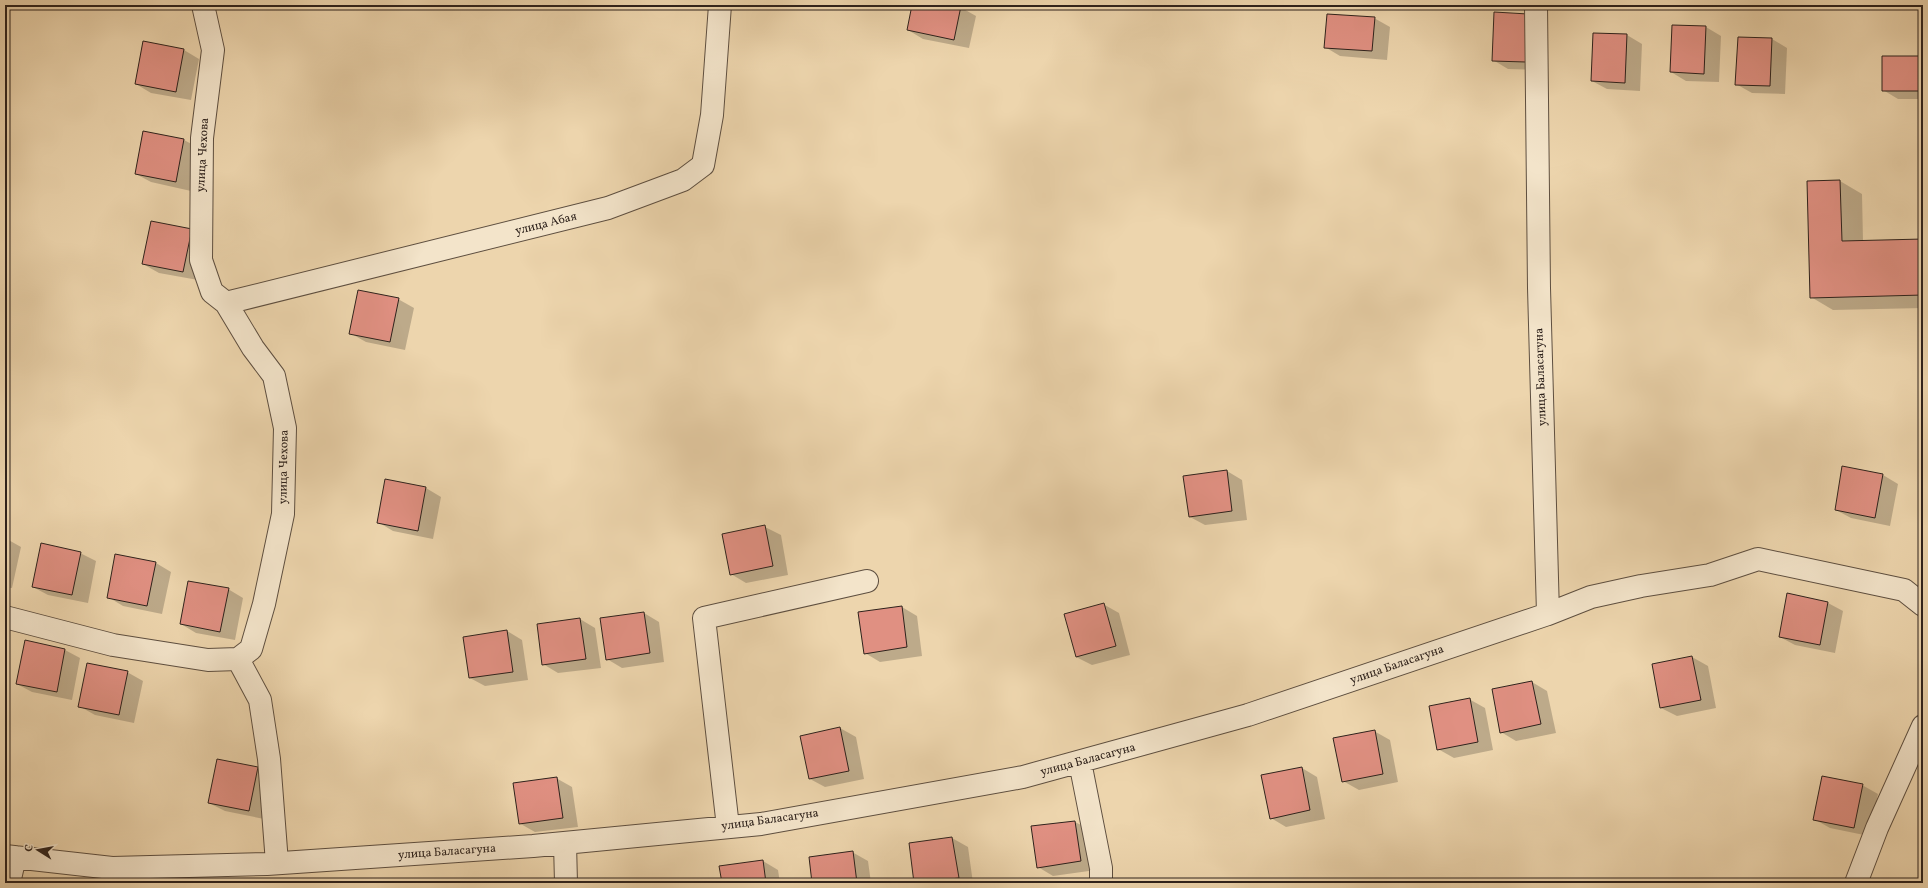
<svg xmlns="http://www.w3.org/2000/svg" width="1928" height="888" viewBox="0 0 1928 888" font-family="Vollkorn,serif">
  <rect width="100%" height="100%" fill="#edd5ad"/>
  <filter id="stains"><feTurbulence type="fractalNoise" baseFrequency=".005" numOctaves="4"/><feColorMatrix values="0 0 0 0 .2 0 0 0 0 .09 0 0 0 0 .02 0 0 0 .5 -.17"/></filter>
  <radialGradient id="worn" r=".72"><stop offset=".6" stop-color="#630" stop-opacity="0"/><stop offset="1" stop-color="#630" stop-opacity=".3"/></radialGradient>
  <path fill="#0003" d="M913 5H950L960 7 976 16 969 48 923 39 908 30Z
    M1528 15 1541 70 1508 69 1493 60Z
    M1374 18 1390 27 1387 60 1340 56 1325 47Z
    M1673 26 1706 27 1721 36 1719 82 1686 81 1671 72Z
    M1594 34 1627 35 1642 44 1640 91 1607 89 1592 81Z
    M1772 39 1787 48 1785 94 1752 93 1736 84Z
    M184 50 199 59 191 100 151 93 136 84Z
    M1923 57V99H1898L1883 90Z
    M144 132 184 140 199 148 191 191 151 182 136 174Z
    M1840 181 1862 194 1863 241 1923 240V308L1833 310 1811 297Z
    M191 230 198 280 159 273 143 264Z
    M398 299 414 308 405 350 366 342 350 333Z
    M1843 467 1883 475 1898 484 1890 526 1851 518 1836 510Z
    M1227 471 1242 480 1247 520 1205 525 1190 517Z
    M386 480 426 488 441 497 433 539 393 531 378 522Z
    M765 527 781 535 788 575 746 583 731 574Z
    M5 538 21 547 12 588 5 587Z
    M80 553 96 561 88 603 48 595 33 587Z
    M116 555 156 563 171 572 162 614 123 606 108 597Z
    M228 589 243 598 235 640 196 633 181 624Z
    M1828 603 1843 611 1835 653 1795 645 1780 637Z
    M1103 604 1119 613 1130 655 1092 665 1076 657Z
    M902 607 917 616 922 656 880 662 865 653Z
    M644 613 659 622 664 662 622 668 607 659Z
    M580 619 595 628 601 668 558 673 543 664Z
    M507 631 522 640 528 680 485 686 470 678Z
    M25 642 65 650 80 658 72 700 32 692 17 684Z
    M1692 657 1708 666 1716 708 1677 716 1661 708 1653 665Z
    M127 672 143 681 134 723 95 715 79 706Z
    M1532 682 1547 691 1556 733 1516 741 1501 732Z
    M1469 699 1485 708 1493 750 1454 758 1438 749Z
    M840 728 856 737 864 779 825 787 810 779 801 736Z
    M1374 731 1390 740 1398 782 1359 790 1343 781Z
    M257 768 273 777 264 819 225 811 209 803Z
    M1302 768 1317 777 1325 819 1286 827 1271 818Z
    M556 778 572 787 578 827 535 832 519 823Z
    M1862 785 1878 794 1869 836 1830 828 1814 819Z
    M1075 822 1091 830 1096 870 1053 876 1038 867 1032 827Z
    M952 838 968 847 973 883H915L910 844Z
    M852 852 868 861 871 883H813Z
    M763 861 778 870 780 883H723Z"/>
  <path fill="#e09082" stroke="#2e221c" d="M912 5 961 6 954 40 907 30Z
    M1494 12 1528 14 1526 62 1492 61Z
    M1327 14 1375 17 1372 51 1324 48Z
    M1672 25 1706 26 1704 74 1670 72Z
    M1593 33 1627 34 1625 83 1591 81Z
    M1738 37 1772 38 1770 86 1735 85Z
    M143 41 184 49 176 92 135 84Z
    M1882 56H1923V91H1882Z
    M143 131 184 139 176 182 135 174Z
    M1840 180 1842 241 1923 239V295L1810 298 1807 181Z
    M151 221 192 229 183 272 142 264Z
    M358 290 399 298 390 342 349 334Z
    M1842 466 1883 474 1875 518 1835 510Z
    M1227 470 1232 511 1189 517 1183 476Z
    M385 479 426 487 418 531 377 523Z
    M765 525 773 566 730 575 722 534Z
    M41 543 81 552 72 595 32 587Z
    M115 554 156 562 147 606 107 598Z
    M188 581 229 588 220 632 180 624Z
    M1787 593 1828 602 1820 645 1779 637Z
    M1104 603 1116 646 1076 657 1064 614Z
    M902 606 907 647 864 654 858 612Z
    M644 612 650 653 606 660 600 618Z
    M580 618 586 659 542 665 537 624Z
    M507 630 513 672 469 678 463 637Z
    M25 640 65 649 57 692 16 684Z
    M1692 656 1701 700 1660 708 1652 664Z
    M87 663 128 671 119 715 78 707Z
    M1532 681 1541 724 1500 733 1492 689Z
    M1470 698 1478 742 1437 750 1429 706Z
    M840 727 849 771 809 779 800 736Z
    M1375 730 1383 774 1342 782 1333 738Z
    M217 759 258 767 249 811 208 803Z
    M1302 767 1310 810 1270 819 1261 775Z
    M1822 776 1863 784 1854 828 1813 820Z
    M557 777 563 818 519 824 513 783Z
    M1075 821 1081 861 1037 868 1031 826Z
    M952 837 959 878 914 883 909 843Z
    M853 851 857 883H812L809 857Z
    M763 860 766 883H722L719 866Z"/>
  <g fill="none" stroke-linecap="round" stroke-linejoin="round">
    <g stroke="#5e4f40" stroke-width="24">
      <path id="minor" d="M226 303 608 208 683 180 703 165 712 115 720 5
        M1548 614 1591 597 1641 586 1710 575 1758 559 1904 590 1923 605
        M5 617 113 645 208 660 238 659 251 649 264 604 283 514 285 428 274 376 253 348 226 303 212 292 201 260 202 138 213 50 203 5
        M238 659 260 700 269 759 277 863
        M1080 762 1101 868V883
        M728 827 704 618 867 581
        M565 843 566 883
        M5 856 112 868 267 864 533 846 761 824 1023 777 1248 715 1548 614 1539 288 1536 5
        M9 883 15 857
        M1856 883 1877 828 1923 726"/>
    </g>
    <use href="#minor" stroke="#f3e4ca" stroke-width="22"/>
  </g>
  <g text-anchor="middle" dominant-baseline="central" stroke-width="3" stroke-linejoin="round" paint-order="stroke">
    <g font-size="12" fill="#2e221c" stroke="#f3e4ca">
      <text transform="translate(203 155) rotate(-87)">улица Чехова</text>
      <text transform="translate(546 224) rotate(-14)">улица Абая</text>
      <text transform="translate(1541 377) rotate(-92)">улица Баласагуна</text>
      <text transform="translate(284 467) rotate(-89)">улица Чехова</text>
      <text transform="translate(1397 665) rotate(-19)">улица Баласагуна</text>
      <text transform="translate(1088 760) rotate(-15)">улица Баласагуна</text>
      <text transform="translate(770 820) rotate(-8)">улица Баласагуна</text>
      <text transform="translate(447 852) rotate(-4)">улица Баласагуна</text>
    </g>
  </g>
  <rect width="1928" height="888" fill="none" stroke="#edd5ad" stroke-width="20"/>
  <rect x="6" y="6" width="1916" height="876" fill="none" stroke="#2e221c" stroke-width="2"/>
  <rect x="10" y="10" width="1908" height="868" fill="none" stroke="#2e221c"/>
  <g transform="translate(38 850) rotate(281)" stroke="#f3e4ca" stroke-width="3" paint-order="stroke">
  <path d="M0-3L7 15L0 10L-7 15Z" fill="#2e221c"/>
  <text y="-6" font-size="11" font-weight="bold" text-anchor="middle" fill="#2e221c">С</text>
  </g>
  <rect width="100%" height="100%" filter="url(#stains)"/>
  <rect width="100%" height="100%" fill="url(#worn)"/>
</svg>
